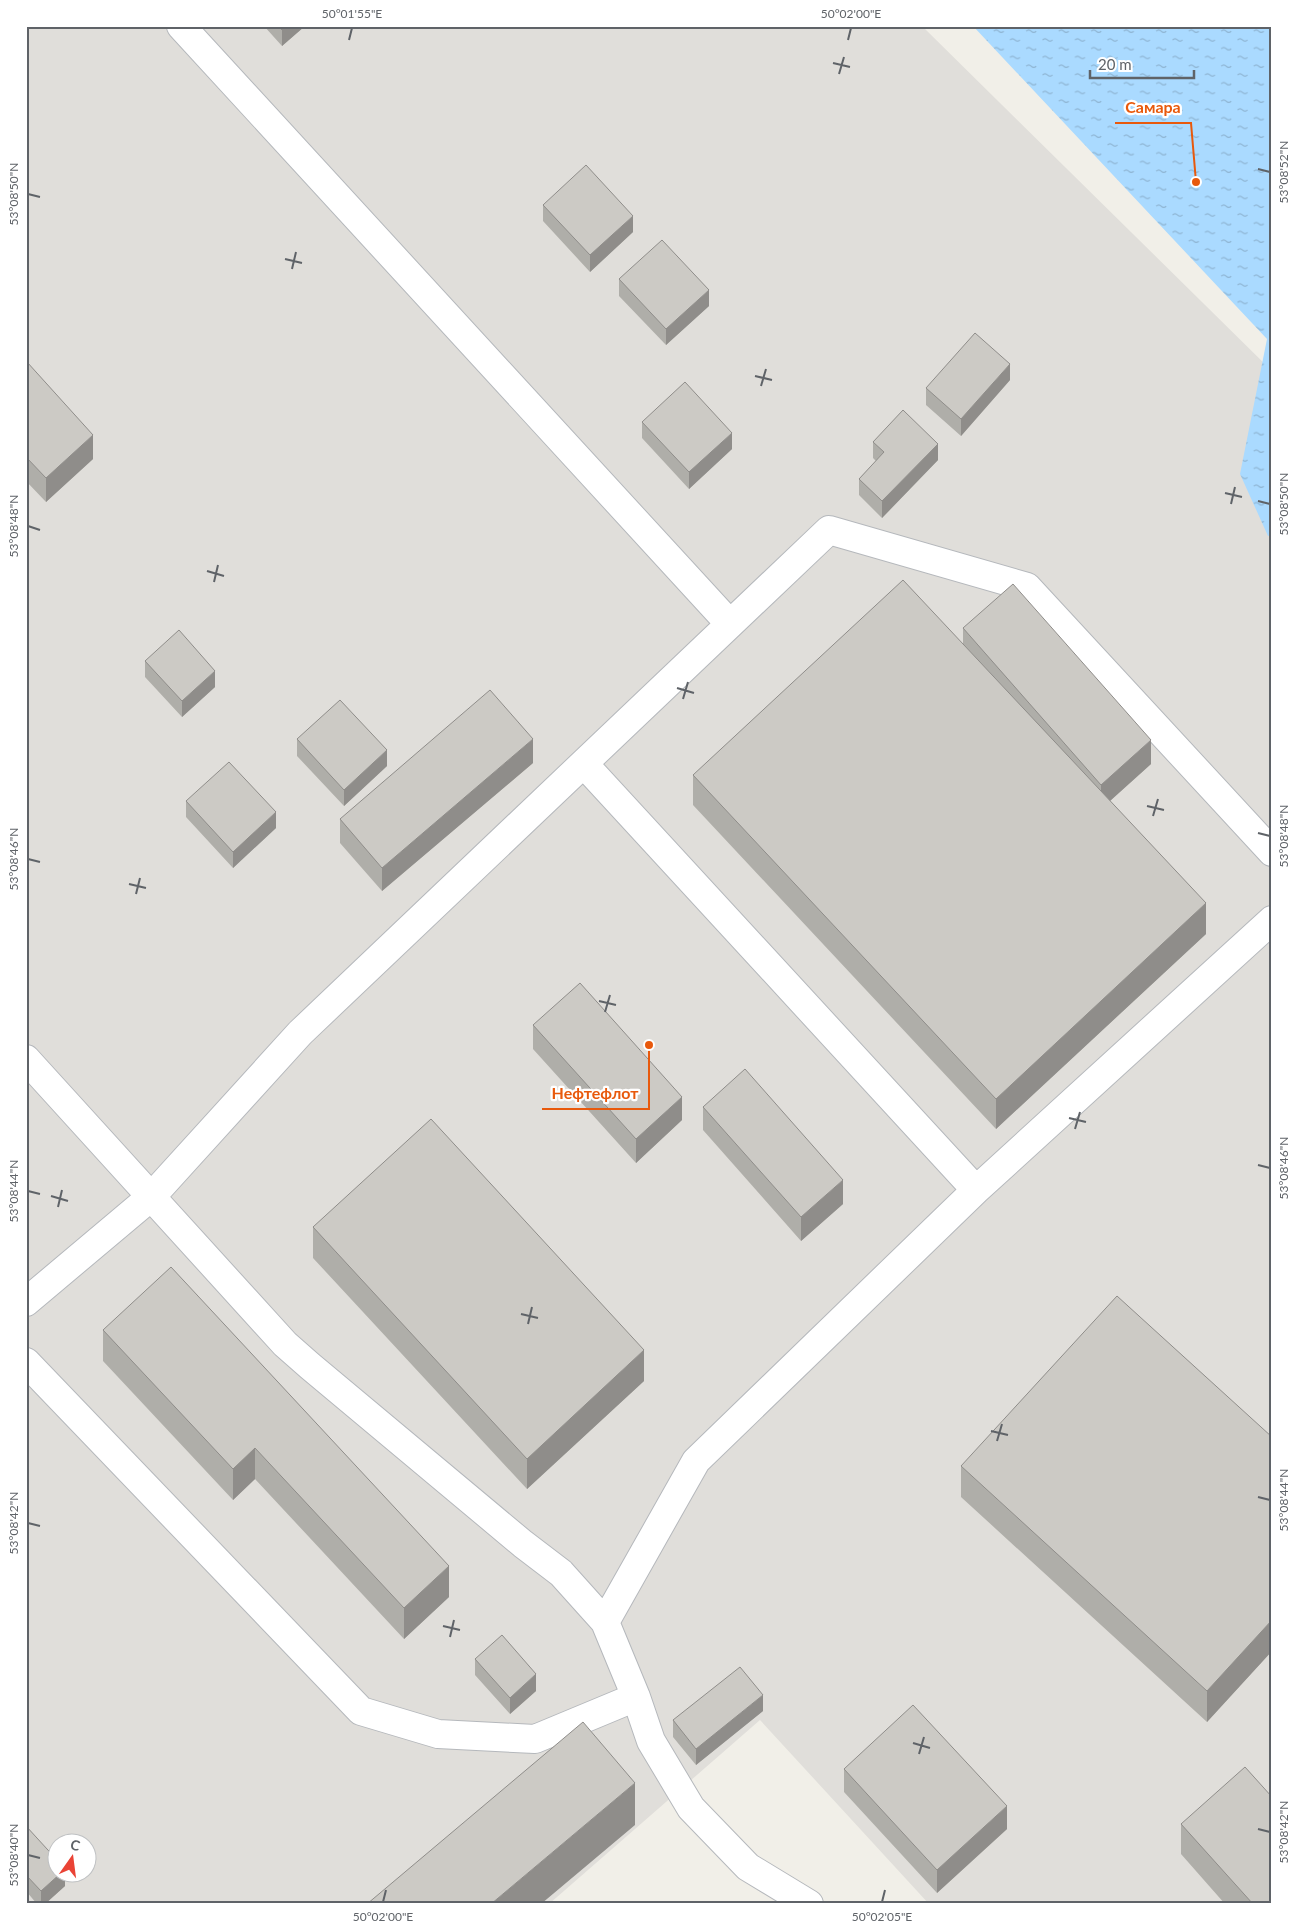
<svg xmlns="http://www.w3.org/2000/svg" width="1298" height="1930" viewBox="0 0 1298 1930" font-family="Lato,sans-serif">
  <defs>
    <pattern id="water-ripples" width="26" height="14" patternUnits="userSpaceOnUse" patternTransform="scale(1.25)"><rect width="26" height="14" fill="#aadaff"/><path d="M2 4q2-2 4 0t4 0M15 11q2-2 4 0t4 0" fill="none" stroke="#8eb4d2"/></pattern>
  </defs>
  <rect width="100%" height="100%" fill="#f1efe8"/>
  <path fill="#e0deda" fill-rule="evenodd" d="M26 26H922L1272 371V1904H929L760 1720 549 1904H26ZM58 1842H88V1872H58Z"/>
  <path fill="url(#water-ripples)" d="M973 26H1272V535L1268 536 1240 474 1267 339Z"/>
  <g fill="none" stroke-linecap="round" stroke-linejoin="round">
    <g stroke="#b5b8bc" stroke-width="30">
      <path id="minor" d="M181 26 730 624
        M584 764 976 1190
        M26 1059 285 1344 310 1366 523 1544 561 1573 605 1622 636 1697 651 1741 691 1808 748 1867 809 1904
        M26 1302 152 1196 300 1033 829 530 1027 587 1272 852
        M26 1362 361 1711 438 1734 535 1739 636 1697
        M605 1622 696 1461 976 1190 1272 920"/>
    </g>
    <use href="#minor" stroke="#fff" stroke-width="28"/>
  </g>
  <path fill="#afaea9" d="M264 26H305L282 46Z
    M543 205 633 232 590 272 543 221Z
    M619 279 709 306 666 345 619 296Z
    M26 363 93 459 46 502 26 481Z
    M1010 380 961 436 926 405V388Z
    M642 422 732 449 689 489 642 438Z
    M873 442 938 460 882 518 859 495V479L876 461 873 458Z
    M963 628 1151 764 1110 801 1206 934 996 1129 693 805V775L963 643Z
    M145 661 215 687 182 717 145 677Z
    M297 739 387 766 344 806 297 756Z
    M533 763 382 891 340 843V819Z
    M186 801 276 828 233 868 186 817Z
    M533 1025 682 1120 636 1163 533 1049Z
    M703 1107 843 1204 801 1241 703 1130Z
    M313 1227 644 1381 527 1489 313 1258Z
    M103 1330 449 1597 404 1639 255 1479 233 1500 103 1361Z
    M1272 1437V1651L1207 1722 961 1497V1466Z
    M475 1659 536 1691 510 1714 475 1675Z
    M763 1711 696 1765 673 1737V1720Z
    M844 1769 1007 1829 937 1893 844 1792Z
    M1181 1824 1272 1904H1225L1181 1854Z
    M26 1826 65 1872V1886L45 1904H37L26 1891Z"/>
  <path fill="#8f8d8a" d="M286 26H305L282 46V30Z
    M633 216V232L590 272V255Z
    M709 290V306L666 345V329Z
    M1010 364V380L961 436V419Z
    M732 433V449L689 489V472Z
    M93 435V459L46 502V478Z
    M938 444V460L882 518V501Z
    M215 671V687L182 717V701Z
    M533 739V763L382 891V868Z
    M1151 740V764L1101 809V785Z
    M387 750V766L344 806V790Z
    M276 812V828L233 868V852Z
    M1206 903V934L996 1129V1099Z
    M682 1097V1120L636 1163V1139Z
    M843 1180V1204L801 1241V1217Z
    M644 1350V1381L527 1489V1459Z
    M255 1448V1479L233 1500V1469Z
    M449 1566V1597L404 1639V1608Z
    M1272 1620V1651L1207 1722V1691Z
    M536 1674V1691L510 1714V1698Z
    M763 1695V1711L696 1765V1749Z
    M635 1783V1825L541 1904H491Z
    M1007 1806V1829L937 1893V1870Z
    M62 1872H65V1886L45 1904H41V1891Z"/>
  <path fill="#cccac5" stroke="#8f8d8a" d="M278 26H286L282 30Z
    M586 165 633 216 590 255 543 205Z
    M662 240 709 290 666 329 619 279Z
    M975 333 1010 364 961 419 926 388Z
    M27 362 93 435 46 478 26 457V363Z
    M685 382 732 433 689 472 642 422Z
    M903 410 938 444 882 501 859 479 884 452 873 442Z
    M903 580 1206 903 996 1099 693 775Z
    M1013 584 1151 740 1101 785 963 628Z
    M179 630 215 671 182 701 145 661Z
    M490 690 533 739 382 868 340 819Z
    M340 700 387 750 344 790 297 739Z
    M229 762 276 812 233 852 186 801Z
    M580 983 682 1097 636 1139 533 1025Z
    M745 1069 843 1180 801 1217 703 1107Z
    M431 1119 644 1350 527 1459 313 1227Z
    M171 1267 449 1566 404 1608 255 1448 233 1469 103 1330Z
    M1117 1296 1272 1437V1620L1207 1691 961 1466Z
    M502 1635 536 1674 510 1698 475 1659Z
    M740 1667 763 1695 696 1749 673 1720Z
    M913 1705 1007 1806 937 1870 844 1769Z
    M583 1722 635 1783 491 1904H367Z
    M1245 1767 1272 1797V1904H1253L1181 1824Z
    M26 1826 58 1861V1872H62L41 1891 26 1875Z"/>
  <path fill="none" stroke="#5f6368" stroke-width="2" d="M349 40 352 28M848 40 851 28M833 63 850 67M839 74 844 57M1258 169 1270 172M28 194 40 197M285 259 302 263M292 269 296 252M755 376 772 380M761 386 766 369M1225 493 1242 497M1258 501 1270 504M1231 504 1235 487M28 526 40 530M207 571 224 576M214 582 218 565M677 688 694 693M683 699 688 682M1147 806 1164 810M1153 816 1158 799M1258 833 1270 836M28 859 40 862M129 884 146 888M136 894 140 878M599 1001 616 1005M605 1012 610 995M1069 1118 1086 1122M1075 1129 1080 1112M1258 1165 1270 1168M28 1191 40 1194M51 1196 68 1201M58 1207 62 1190M521 1314 538 1318M528 1324 532 1307M991 1431 1008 1435M997 1441 1002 1424M1258 1497 1270 1500M28 1523 40 1526M443 1626 460 1630M450 1637 454 1620M913 1743 930 1748M919 1754 924 1737M1258 1829 1270 1832M28 1855 40 1858M383 1902 386 1890M882 1902 885 1890"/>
  <path fill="none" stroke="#e8590c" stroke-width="2" d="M1196 182L1191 123H1115M649 1045L649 1109H542"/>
  <g fill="#e8590c" stroke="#fff" stroke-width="2">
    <circle cx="1196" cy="182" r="5"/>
    <circle cx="649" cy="1045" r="5"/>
  </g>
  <g font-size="16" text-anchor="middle" font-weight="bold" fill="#e8590c" stroke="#fff" stroke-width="4.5" stroke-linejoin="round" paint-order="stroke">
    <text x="1153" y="113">Самара</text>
    <text x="595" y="1099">Нефтефлот</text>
  </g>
  <rect width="1298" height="1930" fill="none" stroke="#ffffff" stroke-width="55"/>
  <g transform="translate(72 1858) rotate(14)"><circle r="24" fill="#ffffff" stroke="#bfc1c3"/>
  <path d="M0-4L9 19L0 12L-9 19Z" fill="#ea4335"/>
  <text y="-8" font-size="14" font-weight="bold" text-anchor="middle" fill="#5f6368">С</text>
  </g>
  <path d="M1090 70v8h104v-8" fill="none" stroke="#5f6368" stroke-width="2.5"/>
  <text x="1098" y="70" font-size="15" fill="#5f6368" stroke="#ffffff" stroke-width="4" paint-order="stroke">20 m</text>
  <rect x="28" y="28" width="1242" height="1874" fill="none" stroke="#5f6368" stroke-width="2"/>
  <g font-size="12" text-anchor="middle" fill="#5f6368">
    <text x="352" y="18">50°01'55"E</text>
    <text x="851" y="18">50°02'00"E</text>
    <text transform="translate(1284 172) rotate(-90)" y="4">53°08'52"N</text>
    <text transform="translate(14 194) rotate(-90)" y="4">53°08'50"N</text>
    <text transform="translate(1284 504) rotate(-90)" y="4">53°08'50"N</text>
    <text transform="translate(14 526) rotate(-90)" y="4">53°08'48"N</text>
    <text transform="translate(1284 836) rotate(-90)" y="4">53°08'48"N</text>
    <text transform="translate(14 859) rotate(-90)" y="4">53°08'46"N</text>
    <text transform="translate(1284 1168) rotate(-90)" y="4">53°08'46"N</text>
    <text transform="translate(14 1191) rotate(-90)" y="4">53°08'44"N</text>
    <text transform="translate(1284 1500) rotate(-90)" y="4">53°08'44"N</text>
    <text transform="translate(14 1523) rotate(-90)" y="4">53°08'42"N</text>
    <text transform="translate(1284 1832) rotate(-90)" y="4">53°08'42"N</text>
    <text transform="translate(14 1855) rotate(-90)" y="4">53°08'40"N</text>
    <text x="383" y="1921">50°02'00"E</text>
    <text x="882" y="1921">50°02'05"E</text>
  </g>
</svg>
